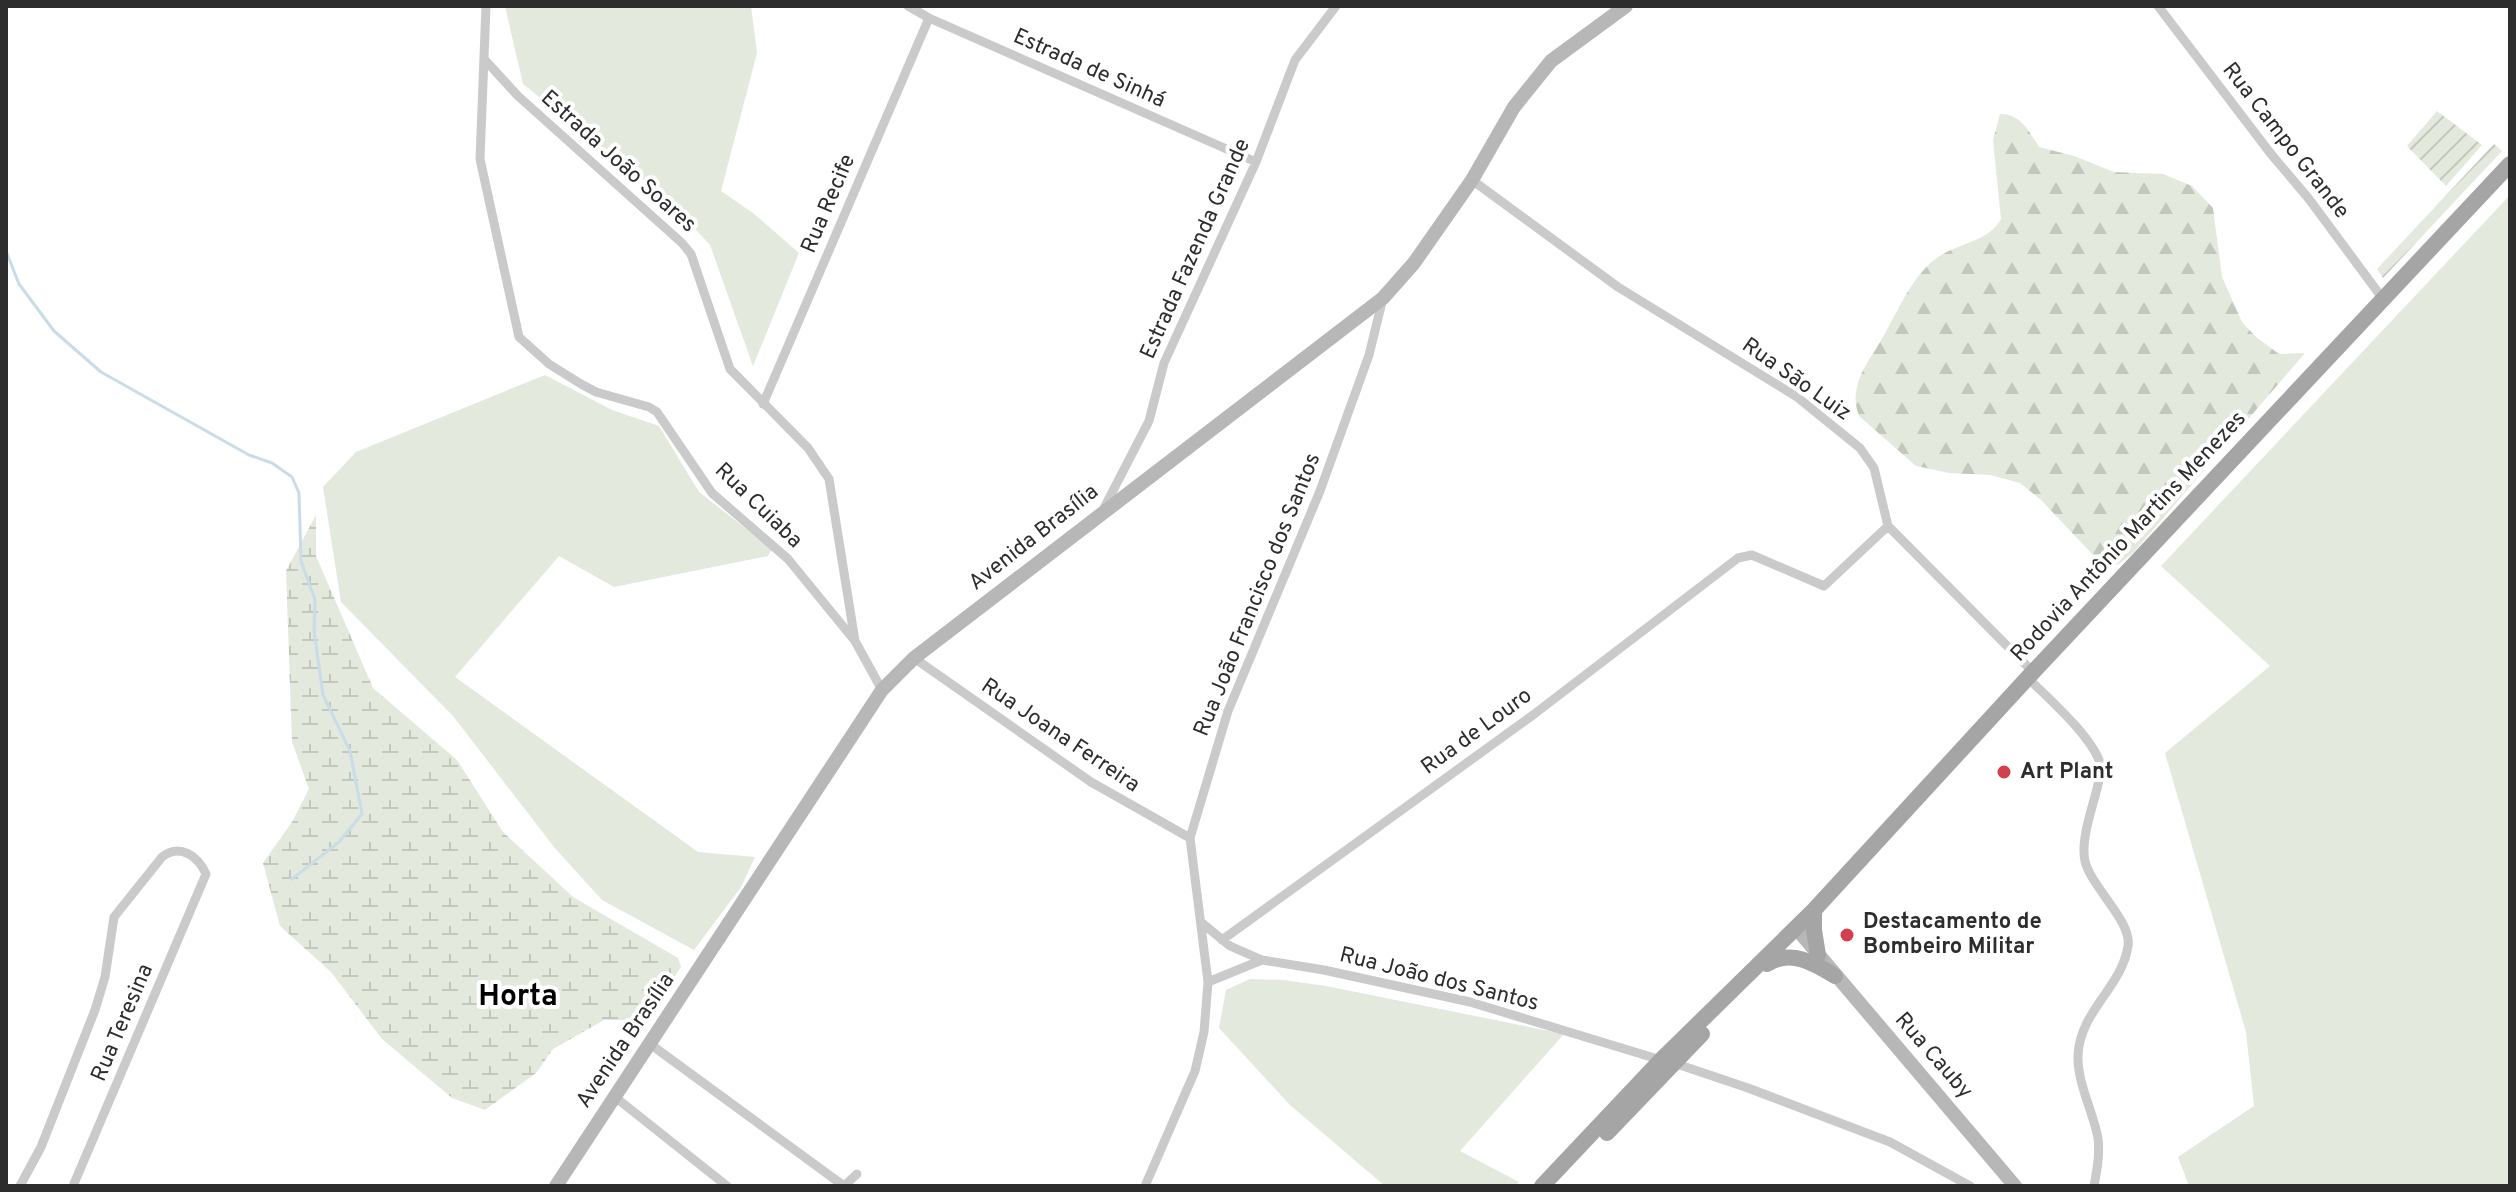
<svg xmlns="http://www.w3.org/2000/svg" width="2516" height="1192" viewBox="0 0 2516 1192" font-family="Overpass,sans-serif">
  <defs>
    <pattern id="forest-firs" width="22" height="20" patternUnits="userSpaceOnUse" patternTransform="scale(2)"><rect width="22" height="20" fill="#e3e9dc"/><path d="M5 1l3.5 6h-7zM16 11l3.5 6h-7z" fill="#c3c8bd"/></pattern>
    <pattern id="wetland-marsh" width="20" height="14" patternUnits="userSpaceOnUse" patternTransform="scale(2)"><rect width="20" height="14" fill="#e3e9dc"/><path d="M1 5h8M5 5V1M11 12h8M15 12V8" fill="none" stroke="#c3c8bd"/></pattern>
    <pattern id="garden-furrows" width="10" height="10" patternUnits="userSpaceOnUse" patternTransform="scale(2)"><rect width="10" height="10" fill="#e3e9dc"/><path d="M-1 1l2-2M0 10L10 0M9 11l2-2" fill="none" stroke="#c3c8bd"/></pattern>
  </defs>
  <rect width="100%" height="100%" fill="#fff"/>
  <path fill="#e3e9dc" d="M505 6H751L757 53 721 191 753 213 799 253 753 366 710 245 668 200 523 84Z
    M2510 195V1186H2189L2178 1157 2254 1106 2246 1032 2165 753 2270 666 2161 566Z
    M545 375 612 410 659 426 699 492 772 549 768 556 614 587 559 556 455 677 698 852 755 857 741 887 694 950 602 900 554 847 453 716 341 602 323 487 356 452Z
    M1250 979 1284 980 1326 986 1564 1034 1460 1151 1519 1182 1514 1186H1385L1290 1105 1219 1028 1226 990Z"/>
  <path fill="url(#forest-firs)" d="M2000 114C2020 113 2029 131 2039 147L2074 156 2114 172 2163 174 2192 186 2213 208 2222 277 2242 322 2256 337 2279 354 2305 353 2134 552 2119 564 2111 566 2095 557 2041 500 2020 483 1990 475 1949 473 1916 466 1859 416C1854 403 1855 392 1859 380 1864 366 1873 354 1880 342 1896 316 1910 279 1934 260 1955 243 1988 243 2001 219L1993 140Z"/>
  <path fill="url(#wetland-marsh)" d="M316 515V556L373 688 457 760 503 832 573 897 678 958 681 967 659 999 633 1020H604L553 1049 536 1073 485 1110 452 1098 382 1039 331 972 280 926 263 863 292 822 309 789 292 742 286 571Z"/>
  <path fill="url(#garden-furrows)" d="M2437 111 2482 145 2446 186 2407 146Z
    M2494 144 2502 151 2383 278 2377 269Z"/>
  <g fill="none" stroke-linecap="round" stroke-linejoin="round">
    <path stroke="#c9dce7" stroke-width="3" d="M6 251 19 284 54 331 101 372 249 455 272 463 292 477 299 493 301 561 315 600 314 631 323 695 350 751 362 814 339 842 292 879"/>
    <path stroke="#cacaca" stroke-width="9" d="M486 6 480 159 519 337 549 364 581 384 596 392 649 407 657 412 712 493 788 559 855 641
      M908 6 929 18 1256 162
      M2158 6 2271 154 2309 199 2383 299
      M485 60 518 96 682 243 691 254 730 369 808 448 829 479 855 641 882 690
      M1472 180 1618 287 1797 397 1860 448 1874 468 1888 526 2033 672
      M763 404 929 18
      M1104 508 1149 421 1164 363 1256 162 1295 60 1336 6
      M914 658 1091 782 1190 838
      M2028 678C2049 699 2088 733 2099 760 2107 778 2078 830 2085 861 2091 887 2132 921 2128 946 2122 987 2080 1011 2078 1055 2077 1083 2093 1111 2098 1138 2100 1154 2097 1170 2094 1186
      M1202 923 1230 946 1262 960
      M1222 940 1533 715 1738 558 1752 555 1824 586 1888 526
      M1208 982 1262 960 1324 970 1470 1002 1661 1060
      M650 1044 844 1186
      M1674 1063 1748 1088 1890 1142 1970 1186
      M615 1097 727 1186
      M20 1186 41 1147 95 1010 105 977 114 917 162 857C180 843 198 856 206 874L73 1186
      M844 1186 857 1174
      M1145 1186 1195 1071 1204 1032 1208 982 1190 838 1228 711 1320 491 1369 355 1383 298"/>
    <path stroke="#b7b7b7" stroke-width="14" d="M1796 928 2015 1186
      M556 1186 882 690 914 658 1383 298 1414 263 1472 180 1514 107 1551 61 1626 6"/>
    <path stroke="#a5a5a5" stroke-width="16" d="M1814 910V930L1818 955
      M1767 964C1791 949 1814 963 1835 976
      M1607 1133 1702 1034
      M1542 1186 1661 1060 1814 910 2033 672 2510 164"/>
  </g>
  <g fill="#d43f4e" stroke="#fff" stroke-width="3">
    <circle cx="2004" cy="772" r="8"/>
    <circle cx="1847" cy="935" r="8"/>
  </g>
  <g text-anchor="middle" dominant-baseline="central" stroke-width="8" stroke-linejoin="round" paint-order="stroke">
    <g font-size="22" fill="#2d2d2d" stroke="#fff">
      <text transform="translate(1089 69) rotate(24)">Estrada de Sinhá</text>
      <text transform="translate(2285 141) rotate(52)">Rua Campo Grande</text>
      <text transform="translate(618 162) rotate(42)">Estrada João Soares</text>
      <text transform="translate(829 204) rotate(-67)">Rua Recife</text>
      <text transform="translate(1196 249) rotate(-66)">Estrada Fazenda Grande</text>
      <text transform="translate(1796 380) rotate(35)">Rua São Luiz</text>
      <text transform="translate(758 506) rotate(44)">Rua Cuiaba</text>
      <text transform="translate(2129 537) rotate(-47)">Rodovia Antônio Martins Menezes</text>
      <text transform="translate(1034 538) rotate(-38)">Avenida Brasília</text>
      <text transform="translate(1258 595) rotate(-68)">Rua João Francisco dos Santos</text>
      <text transform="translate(1477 732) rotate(-36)">Rua de Louro</text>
      <text transform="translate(1060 736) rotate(34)">Rua Joana Ferreira</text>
      <text transform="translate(1439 980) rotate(14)">Rua João dos Santos</text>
      <text transform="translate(123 1023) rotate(-67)">Rua Teresina</text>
      <text transform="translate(626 1041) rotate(-56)">Avenida Brasília</text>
      <text transform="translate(1933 1056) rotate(49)">Rua Cauby</text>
    </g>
    <g font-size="22" font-weight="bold" fill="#2d2d2d" stroke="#fff" text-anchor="start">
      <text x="2020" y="772">Art Plant</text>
      <text x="1863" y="922">Destacamento de<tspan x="1863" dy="25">Bombeiro Militar</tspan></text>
    </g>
    <g font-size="30" font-weight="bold" fill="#000" stroke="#fff">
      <text x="518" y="997">Horta</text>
    </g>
  </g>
  <rect width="2516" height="1192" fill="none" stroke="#2d2d2d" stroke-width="16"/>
</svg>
